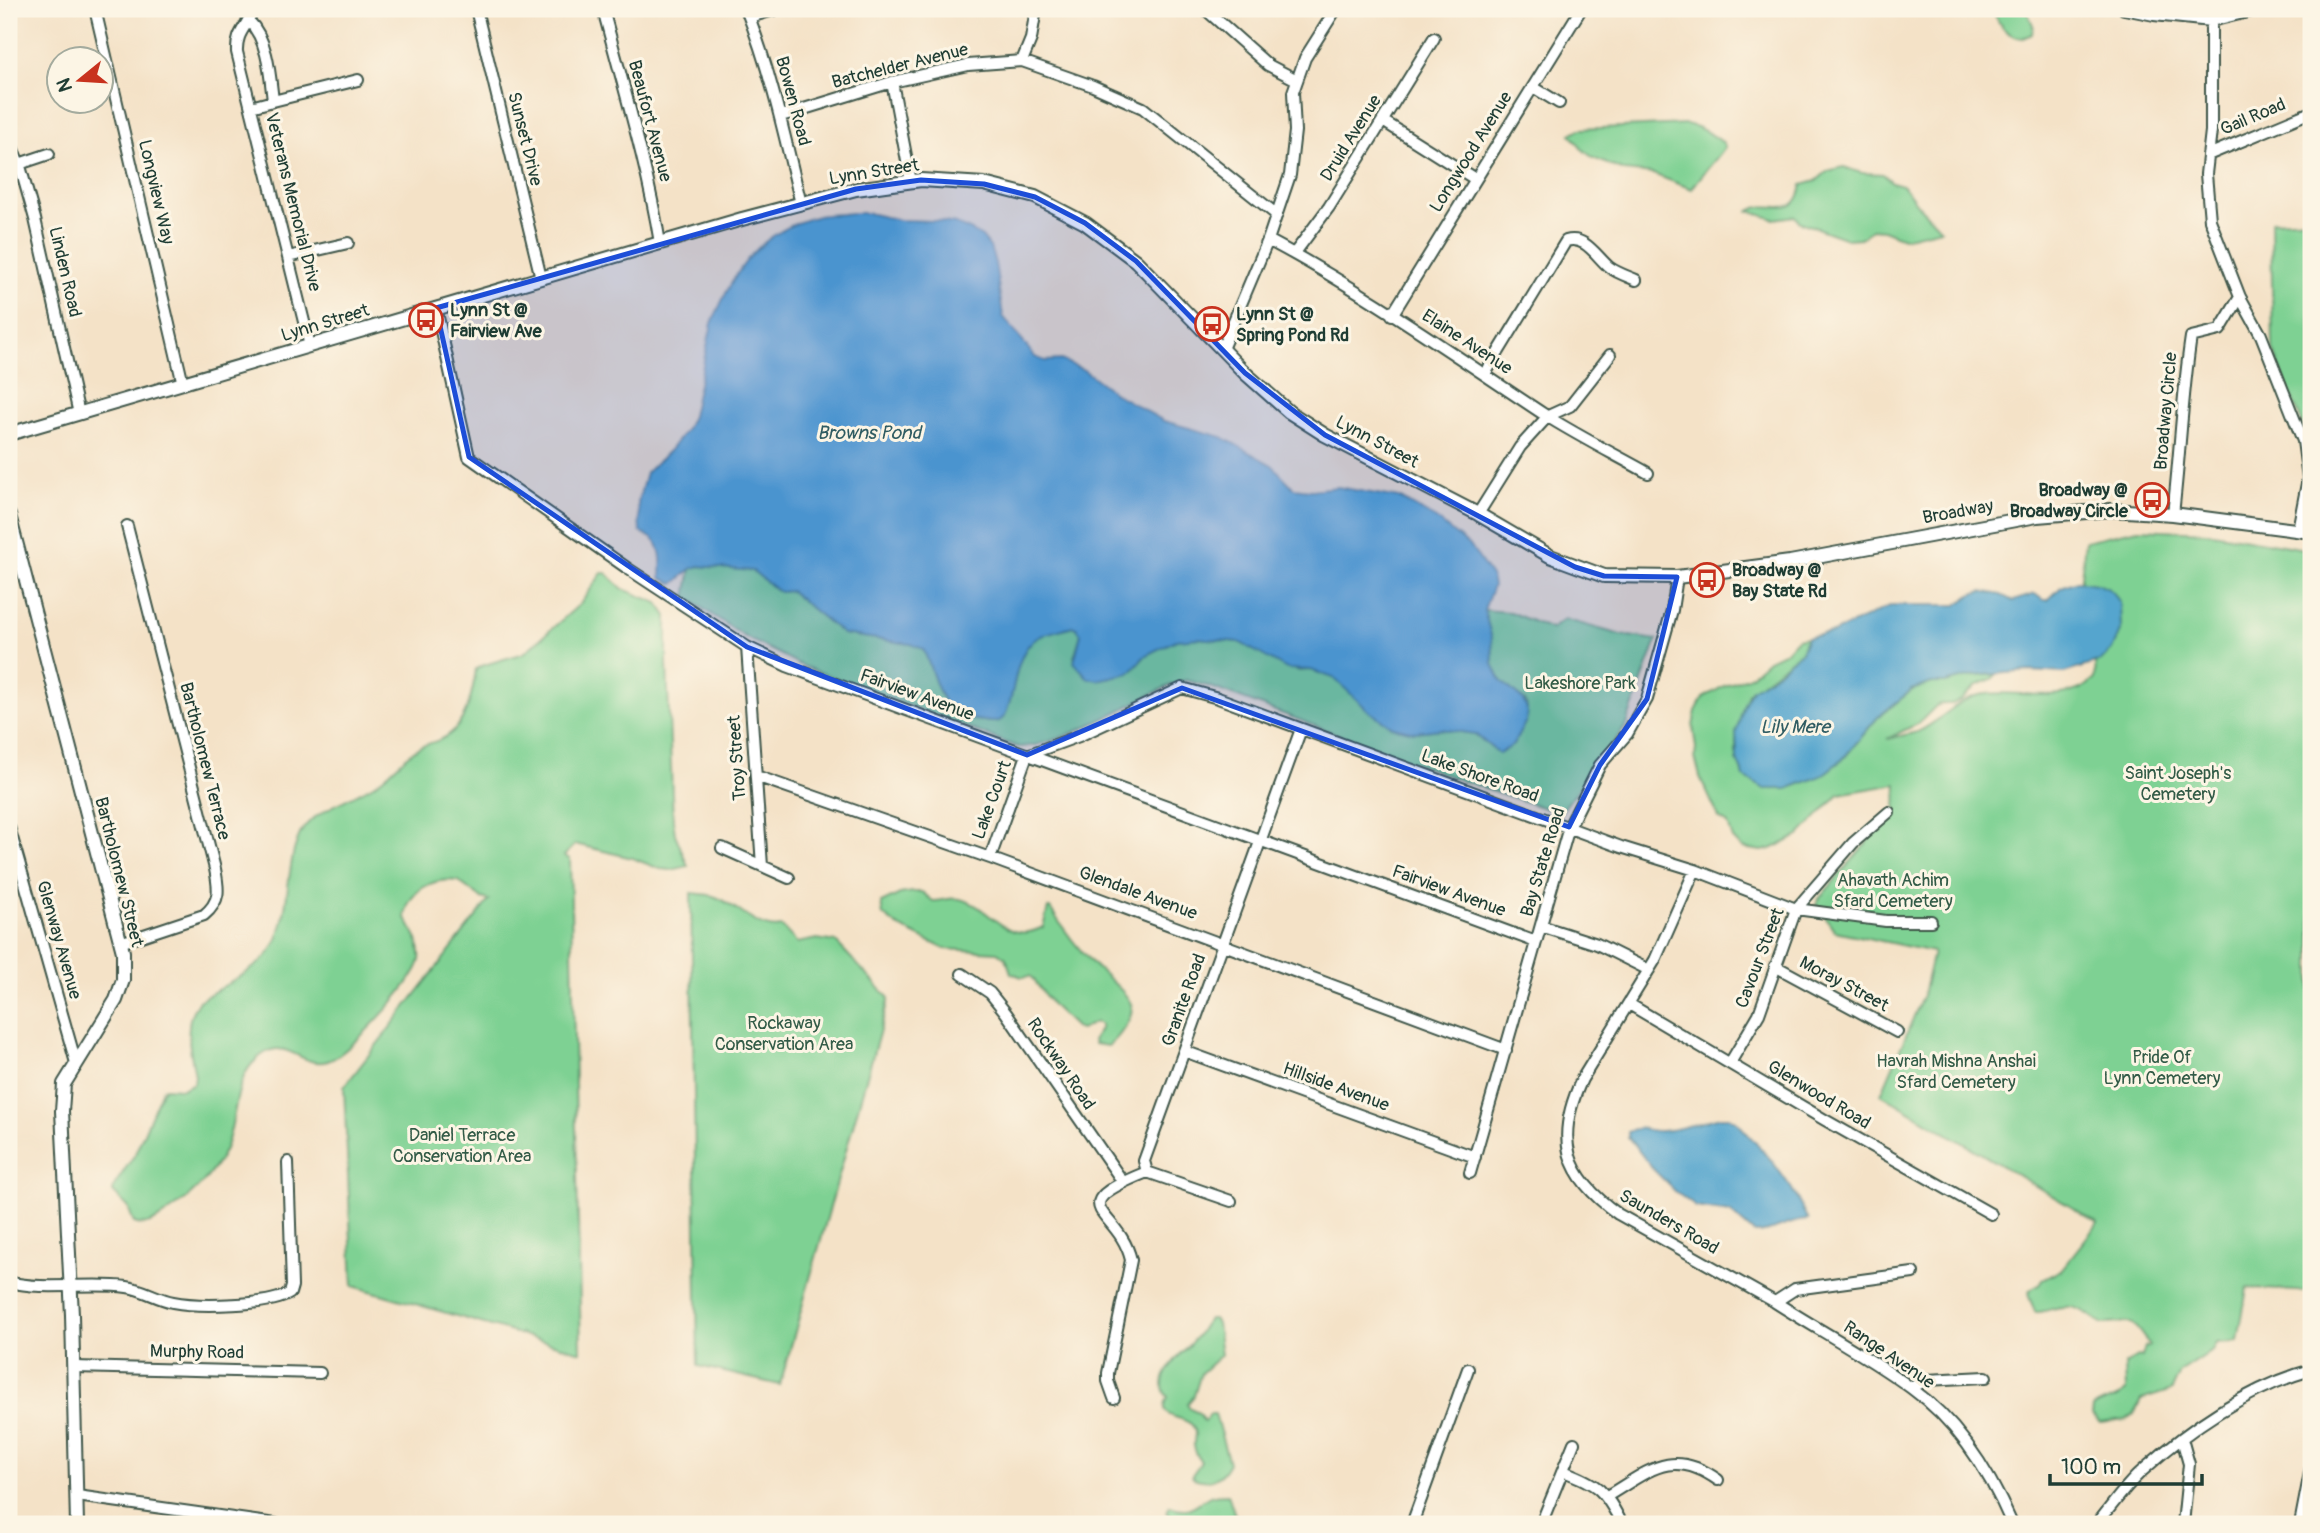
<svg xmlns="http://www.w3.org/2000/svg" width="2320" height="1533" viewBox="0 0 2320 1533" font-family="Pangolin,sans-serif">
  <rect width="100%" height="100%" fill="#fcf5e5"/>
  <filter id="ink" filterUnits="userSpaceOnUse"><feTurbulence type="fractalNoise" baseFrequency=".0143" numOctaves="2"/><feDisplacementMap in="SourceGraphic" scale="14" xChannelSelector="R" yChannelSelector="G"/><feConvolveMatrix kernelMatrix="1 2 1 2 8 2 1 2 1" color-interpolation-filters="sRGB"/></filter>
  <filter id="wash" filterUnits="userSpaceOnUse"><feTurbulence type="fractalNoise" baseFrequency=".00686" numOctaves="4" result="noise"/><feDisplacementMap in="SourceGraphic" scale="28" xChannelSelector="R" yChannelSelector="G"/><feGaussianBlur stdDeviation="1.57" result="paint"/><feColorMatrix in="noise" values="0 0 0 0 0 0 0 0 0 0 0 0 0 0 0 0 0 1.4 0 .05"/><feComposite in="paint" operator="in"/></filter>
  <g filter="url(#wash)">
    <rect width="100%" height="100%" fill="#f4e2c7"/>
    <path fill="#7ed193" stroke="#4e8764" stroke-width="2" d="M1993 9H2026L2033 25 2032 34 2023 38C2005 36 1998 24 1993 9Z
      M1686 124C1697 126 1722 138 1725 147 1715 162 1701 174 1692 189L1653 174 1624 171 1593 158 1581 148 1571 134 1580 129Z
      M1843 167 1862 173 1883 174 1892 182 1903 185 1918 205 1941 229 1903 238 1883 230 1872 229 1861 238 1847 239 1800 222 1795 216 1774 219 1749 211C1773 197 1795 223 1802 185L1816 181 1828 171Z
      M2311 219V446L2273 350 2271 221Z
      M2138 529 2207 532 2311 550V1292L2247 1288 2238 1341 2216 1343 2213 1350 2180 1372 2172 1390 2141 1400 2134 1414 2126 1420 2100 1423 2092 1415 2093 1408C2103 1400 2117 1400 2126 1391L2125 1364 2138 1356 2142 1357 2145 1347 2149 1345C2130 1317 2134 1323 2103 1324 2089 1316 2080 1305 2063 1307 2053 1307 2045 1313 2035 1312L2028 1294 2030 1290 2039 1285 2042 1280 2061 1270 2098 1223 1881 1094 1923 995 1933 952 1835 931 1817 905 1818 900 1875 833 1896 814 1897 784 1839 794 1799 836 1771 849 1762 851 1742 848 1733 839 1728 824 1719 818 1700 777 1695 757 1696 748 1693 726 1696 711 1703 698 1724 686 1750 676 1768 660 1785 652 1797 639 1807 637 1801 652 1748 693 1736 741V752L1742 773 1843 759 1878 717 1912 690 1932 683H1945L1966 677 1997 674 1992 679 1977 685 1961 700 1952 704H1941L1936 706 1919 723 1887 739C1897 736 1909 735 1919 731 1940 722 1956 700 1979 695 2015 687 2065 708 2095 679 2099 654 2080 633 2079 608 2079 586 2083 563 2085 541Z
      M699 566 753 571 775 589 780 592 790 591 843 634 911 644 924 649C931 666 938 699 953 713 960 719 975 720 984 721 994 723 1002 723 1006 713 1015 691 1014 664 1028 646 1040 632 1056 632 1072 626L1077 628 1081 634 1074 657 1098 680 1123 674 1133 670 1146 655 1176 640 1198 638 1239 642 1299 671 1311 670 1334 678 1393 727 1415 732 1441 729 1475 734 1499 754 1513 745 1526 721 1527 709 1526 702 1501 681 1496 671 1493 664 1492 639 1484 610 1510 612 1551 629 1564 619 1621 635 1657 640 1625 727 1560 813 1460 780 1211 687 1186 680 1171 685C1130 703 1060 747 1018 747L803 666 745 637 686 597 691 569Z
      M602 573H606L623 589 658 603 667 616V664L673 820 675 834 688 866 671 870 660 869 632 858 579 845H575L564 856 570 859 581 1352 353 1286 344 1087 489 900 481 898 458 881C433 877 409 890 405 916 412 930 422 944 420 960 417 981 348 1055 328 1061 298 1070 284 1027 251 1065 233 1087 236 1127 224 1151 213 1175 190 1198 167 1213 157 1220 147 1228 134 1223L128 1207 113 1192 114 1186 135 1154 162 1090 165 1088 182 1089 194 1083 195 1076C191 1051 181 1022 199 1001 220 987 254 972 269 953 295 921 281 847 309 822 328 806 352 798 373 785 390 775 401 758 418 748 427 743 438 742 447 736 467 723 473 691 476 669L484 665 524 653 580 604Z
      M913 892H922L933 901C942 901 951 897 960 899 992 906 1004 947 1043 927L1048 908H1050C1062 927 1078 949 1094 965 1104 975 1126 991 1131 1004 1135 1017 1118 1039 1108 1046L1094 1044 1093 1040 1100 1029V1024L1095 1022 1081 1030 1077 1029 1053 1006 1031 976 1022 977 1011 973 1006 958 997 952 945 949 897 926 883 915 881 903 900 894Z
      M691 893C698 894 706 894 713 896 735 902 757 933 782 927L797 943 817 939 836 942 889 998 780 1385 698 1366Z
      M1209 1319H1214L1217 1323 1221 1355 1201 1373 1194 1396 1187 1404 1190 1409 1199 1413 1204 1422 1210 1414H1215L1216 1417 1229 1463C1221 1479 1210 1484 1193 1478L1192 1475 1201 1462C1198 1457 1195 1451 1194 1446 1193 1438 1198 1432 1192 1425 1181 1414 1156 1421 1168 1397 1150 1378 1185 1351 1196 1337 1201 1331 1202 1325 1209 1319Z
      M1228 1494 1237 1521 1236 1524H1176L1166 1512 1170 1506C1190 1514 1194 1505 1210 1496 1215 1494 1222 1494 1228 1494Z"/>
    <path fill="#54a5ce" stroke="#3a7181" stroke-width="2" d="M850 213H868L899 220 937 221 956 224 970 230 982 237 990 247 995 263 1003 316 1035 357 1045 361 1061 360 1084 370 1116 394 1164 421 1222 437 1272 465 1294 488 1311 490 1338 487 1399 498 1436 519 1471 547 1491 576 1493 586 1484 610 1492 639 1493 664 1501 681 1523 700 1527 709 1526 721 1513 745 1499 754 1475 734 1441 729 1415 732 1393 727 1370 712 1334 678 1311 670 1287 669 1239 642 1198 638 1176 640 1146 655 1129 673 1098 680 1088 678 1074 662 1081 634 1077 628 1072 626C1056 632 1040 632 1028 646 1014 665 1015 692 1006 713 1002 723 994 723 984 721 975 720 960 719 953 712 937 698 932 667 923 649L911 644 843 634 790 591 780 592 775 589 753 571 699 566 691 569 674 584 661 578C661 566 663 551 655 541 651 536 645 536 640 531L638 502 646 473 670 450 686 429 692 416 712 323C735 269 758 232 818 216 828 214 840 215 850 213Z
      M2077 581 2097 584 2107 588 2113 592 2120 603 2121 629 2112 650 2101 661 2064 673 2030 671 1972 676 1945 683H1932L1912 690 1878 717 1843 759 1821 776 1787 789H1765L1744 777 1737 760 1736 733 1744 704 1752 689 1771 677 1801 652 1807 637 1833 633 1892 605H1957L1971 595 1982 591 2001 595 2013 601 2035 594 2043 600H2048L2061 587Z
      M1720 1117H1729L1737 1122 1772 1161 1792 1189 1808 1220C1789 1220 1773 1234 1754 1233L1730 1212 1696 1207 1676 1192 1652 1168 1628 1137V1132C1640 1124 1647 1132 1660 1131 1681 1130 1700 1122 1720 1117Z"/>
  </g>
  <g filter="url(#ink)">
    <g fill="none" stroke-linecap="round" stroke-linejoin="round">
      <g stroke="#3f564a" stroke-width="14">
        <path id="minor" d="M95 9 183 384
          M252 9C249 27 236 30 237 52L310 346
          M476 9 541 278
          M603 9C623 86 647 164 660 243
          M746 9C771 72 785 138 801 204
          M1205 9 1268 65 1297 80
          M2124 9 2154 15 2211 21 2260 9
          M2211 9V131L2206 174 2210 220 2240 297 2261 335 2303 441 2308 478 2298 530
          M750 17 777 9
          M249 21C268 40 270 75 273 101L251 107
          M1022 61 1031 39 1036 9
          M892 82 911 182
          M1533 87 1559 103
          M273 101 358 80
          M781 116 892 82 968 65 1022 61 1093 86 1143 108 1277 215
          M1383 121 1475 179
          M9 140 20 166 35 219 79 414
          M2208 155 2311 112
          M19 164 49 154
          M1268 240C1364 291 1454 355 1545 415 1578 436 1614 454 1648 473
          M1294 254 1329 207 1434 38
          M288 257 348 243
          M436 308 469 457 627 568 747 647 787 666 1536 942
          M1392 315 1581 9
          M1222 349 1268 240 1290 175 1295 131 1293 92 1305 58 1336 9
          M1485 374 1566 241C1585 235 1596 256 1609 267 1617 273 1627 276 1636 280
          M1478 514 1520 447 1548 416 1570 406 1610 355
          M2173 514C2180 455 2182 396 2191 337L2220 330 2240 297
          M747 647 762 866
          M756 776 990 858 1506 1050
          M9 827 76 1063
          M722 848 789 878
          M990 858 1027 755 1079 736 1182 688 1218 698 1621 847 1695 870 1796 909 1886 921H1931
          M1695 870 1655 960 1582 1079C1554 1139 1565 1176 1618 1214L1775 1302 1795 1289 1913 1273
          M1541 926 1597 944 1649 970
          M120 943 204 915C221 901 219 889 215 869L127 526
          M1775 966 1897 1032
          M962 974 990 993 1006 1013 1123 1182
          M1629 1004 1825 1120 1991 1214
          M1184 1051 1475 1157
          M1730 1063 1759 1014 1796 909 1853 843 1889 812
          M1147 1172 1231 1201
          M1470 1173 1569 827 1600 765 1627 734 1647 699 1672 610 1677 577
          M9 1282C44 1291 90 1282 127 1287 143 1289 157 1299 173 1302 197 1307 271 1306 290 1293L292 1286 288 1162
          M1775 1302C1820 1331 1868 1356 1911 1388 1957 1421 1990 1473 2012 1524
          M74 1367 320 1373
          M1911 1388 1926 1380 1986 1377
          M1114 1398 1108 1381V1373L1131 1260C1119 1208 1057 1208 1147 1172L1144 1161 1301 729
          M2182 1439 2189 1464 2183 1524
          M1563 1471C1599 1484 1605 1491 1622 1524
          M77 1496 276 1524
          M1607 1496C1649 1471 1672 1447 1718 1480
          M1412 1524 1468 1369
          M1541 1524 1574 1443
          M2097 1524C2111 1507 2125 1486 2142 1471 2191 1427 2247 1388 2311 1370
          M2300 1524 2311 1467"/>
      </g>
      <g stroke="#3f564a" stroke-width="16">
        <path id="major" d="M9 434 742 219 856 189 921 180 984 184 1035 197 1085 223 1136 261 1245 373 1289 412 1325 435 1478 514 1550 556 1604 576 1677 577 1790 562 2037 516 2111 510 2173 514 2311 532
          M9 515 123 952V980L116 1000 64 1084 62 1111 72 1315 77 1524"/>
      </g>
      <use href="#minor" stroke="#fff" stroke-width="10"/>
      <use href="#major" stroke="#fff" stroke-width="12"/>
    </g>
  </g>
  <path fill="#1d4ed8" fill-opacity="0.2" stroke="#1d4ed8" stroke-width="5" stroke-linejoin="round" d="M921 180 984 184 1035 197 1085 223 1136 261 1245 373 1325 435 1575 567 1604 576 1677 577 1647 699 1600 765 1569 827 1182 688 1027 755 747 647 469 457 436 308 856 189Z"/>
  <defs>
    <g id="bus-ring" transform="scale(1.75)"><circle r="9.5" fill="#fcf5e5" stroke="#c8321e" stroke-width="1.5"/><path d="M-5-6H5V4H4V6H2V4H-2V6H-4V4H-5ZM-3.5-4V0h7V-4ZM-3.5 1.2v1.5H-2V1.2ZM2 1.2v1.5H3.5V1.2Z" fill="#c8321e"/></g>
  </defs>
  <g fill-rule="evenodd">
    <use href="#bus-ring" x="426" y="320"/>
    <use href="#bus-ring" x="1212" y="324"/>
    <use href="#bus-ring" x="2152" y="500"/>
    <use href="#bus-ring" x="1707" y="580"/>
  </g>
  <g text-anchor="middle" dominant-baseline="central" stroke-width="6" stroke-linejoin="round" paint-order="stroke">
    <g font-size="18" fill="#1f3d34" stroke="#fcf5e5">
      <text transform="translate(900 66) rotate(-14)">Batchelder Avenue</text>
      <text transform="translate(793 101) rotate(75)">Bowen Road</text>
      <text transform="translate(2253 117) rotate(-23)">Gail Road</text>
      <text transform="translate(650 121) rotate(75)">Beaufort Avenue</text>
      <text transform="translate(1351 138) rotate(-58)">Druid Avenue</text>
      <text transform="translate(525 139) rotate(76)">Sunset Drive</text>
      <text transform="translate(1471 152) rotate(-58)">Longwood Avenue</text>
      <text transform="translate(874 172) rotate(-9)">Lynn Street</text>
      <text transform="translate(156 192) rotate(77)">Longview Way</text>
      <text transform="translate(293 202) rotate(76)">Veterans Memorial Drive</text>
      <text transform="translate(65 272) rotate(77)">Linden Road</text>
      <text transform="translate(325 323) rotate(-17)">Lynn Street</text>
      <text transform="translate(1467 342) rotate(33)">Elaine Avenue</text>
      <text transform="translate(2166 411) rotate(-85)">Broadway Circle</text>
      <text transform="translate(1377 442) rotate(28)">Lynn Street</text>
      <text transform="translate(1958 512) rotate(-10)">Broadway</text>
      <text transform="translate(917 695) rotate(20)">Fairview Avenue</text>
      <text transform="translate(737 758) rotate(-94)">Troy Street</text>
      <text transform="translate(205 761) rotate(76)">Bartholomew Terrace</text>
      <text transform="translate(1480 776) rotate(20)">Lake Shore Road</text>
      <text transform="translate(992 800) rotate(-70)">Lake Court</text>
      <text transform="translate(1543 862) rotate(-73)">Bay State Road</text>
      <text transform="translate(119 872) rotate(76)">Bartholomew Street</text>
      <text transform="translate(1449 891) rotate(20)">Fairview Avenue</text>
      <text transform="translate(1138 893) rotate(20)">Glendale Avenue</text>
      <text transform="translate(59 940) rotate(74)">Glenway Avenue</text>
      <text transform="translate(1760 958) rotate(-69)">Cavour Street</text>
      <text transform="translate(1844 984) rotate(28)">Moray Street</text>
      <text transform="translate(1184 1000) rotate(-70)">Granite Road</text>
      <text transform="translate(1061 1064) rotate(56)">Rockway Road</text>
      <text transform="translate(1336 1087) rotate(20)">Hillside Avenue</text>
      <text transform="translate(1819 1095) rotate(31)">Glenwood Road</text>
      <text transform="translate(1669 1222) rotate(30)">Saunders Road</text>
      <text transform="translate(197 1352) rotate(1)">Murphy Road</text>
      <text transform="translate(1889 1355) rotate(34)">Range Avenue</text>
    </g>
    <g font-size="18" font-weight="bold" fill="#1f3d34" stroke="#fcf5e5" text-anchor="start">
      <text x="450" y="310">Lynn St @<tspan x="450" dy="21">Fairview Ave</tspan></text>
      <text x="1236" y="314">Lynn St @<tspan x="1236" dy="21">Spring Pond Rd</tspan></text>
      <text x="2128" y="490" text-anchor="end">Broadway @<tspan x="2128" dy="21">Broadway Circle</tspan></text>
      <text x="1732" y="570">Broadway @<tspan x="1732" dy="21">Bay State Rd</tspan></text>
    </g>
    <g font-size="18" fill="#325b47" stroke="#fcf5e5">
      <text x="1580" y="683">Lakeshore Park</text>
      <text x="2178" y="773">Saint Joseph's<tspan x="2178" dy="21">Cemetery</tspan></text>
      <text x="1893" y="880">Ahavath Achim<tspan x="1893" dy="21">Sfard Cemetery</tspan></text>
      <text x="784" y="1023">Rockaway<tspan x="784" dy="21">Conservation Area</tspan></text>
      <text x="2162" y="1057">Pride Of<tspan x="2162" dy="21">Lynn Cemetery</tspan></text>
      <text x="1956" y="1061">Havrah Mishna Anshai<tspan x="1956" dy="21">Sfard Cemetery</tspan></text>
      <text x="462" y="1135">Daniel Terrace<tspan x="462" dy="21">Conservation Area</tspan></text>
    </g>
    <g font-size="19" font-style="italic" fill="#2f5c62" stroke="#fcf5e5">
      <text x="869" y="433">Browns Pond</text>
      <text x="1795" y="727">Lily Mere</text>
    </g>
  </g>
  <rect width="2320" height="1533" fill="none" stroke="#fcf5e5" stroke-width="35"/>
  <g transform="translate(80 80) rotate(252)"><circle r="33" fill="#fcf5e5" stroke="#a4ab9e" stroke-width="2"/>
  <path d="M0-5L12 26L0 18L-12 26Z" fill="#c8321e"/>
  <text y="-10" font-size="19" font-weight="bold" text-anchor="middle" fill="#1f3d34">N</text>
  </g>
  <path d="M2050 1474v10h152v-10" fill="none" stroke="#1f3d34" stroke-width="3.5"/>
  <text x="2061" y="1474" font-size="21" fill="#1f3d34" stroke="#fcf5e5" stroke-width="5" paint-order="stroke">100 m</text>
</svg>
